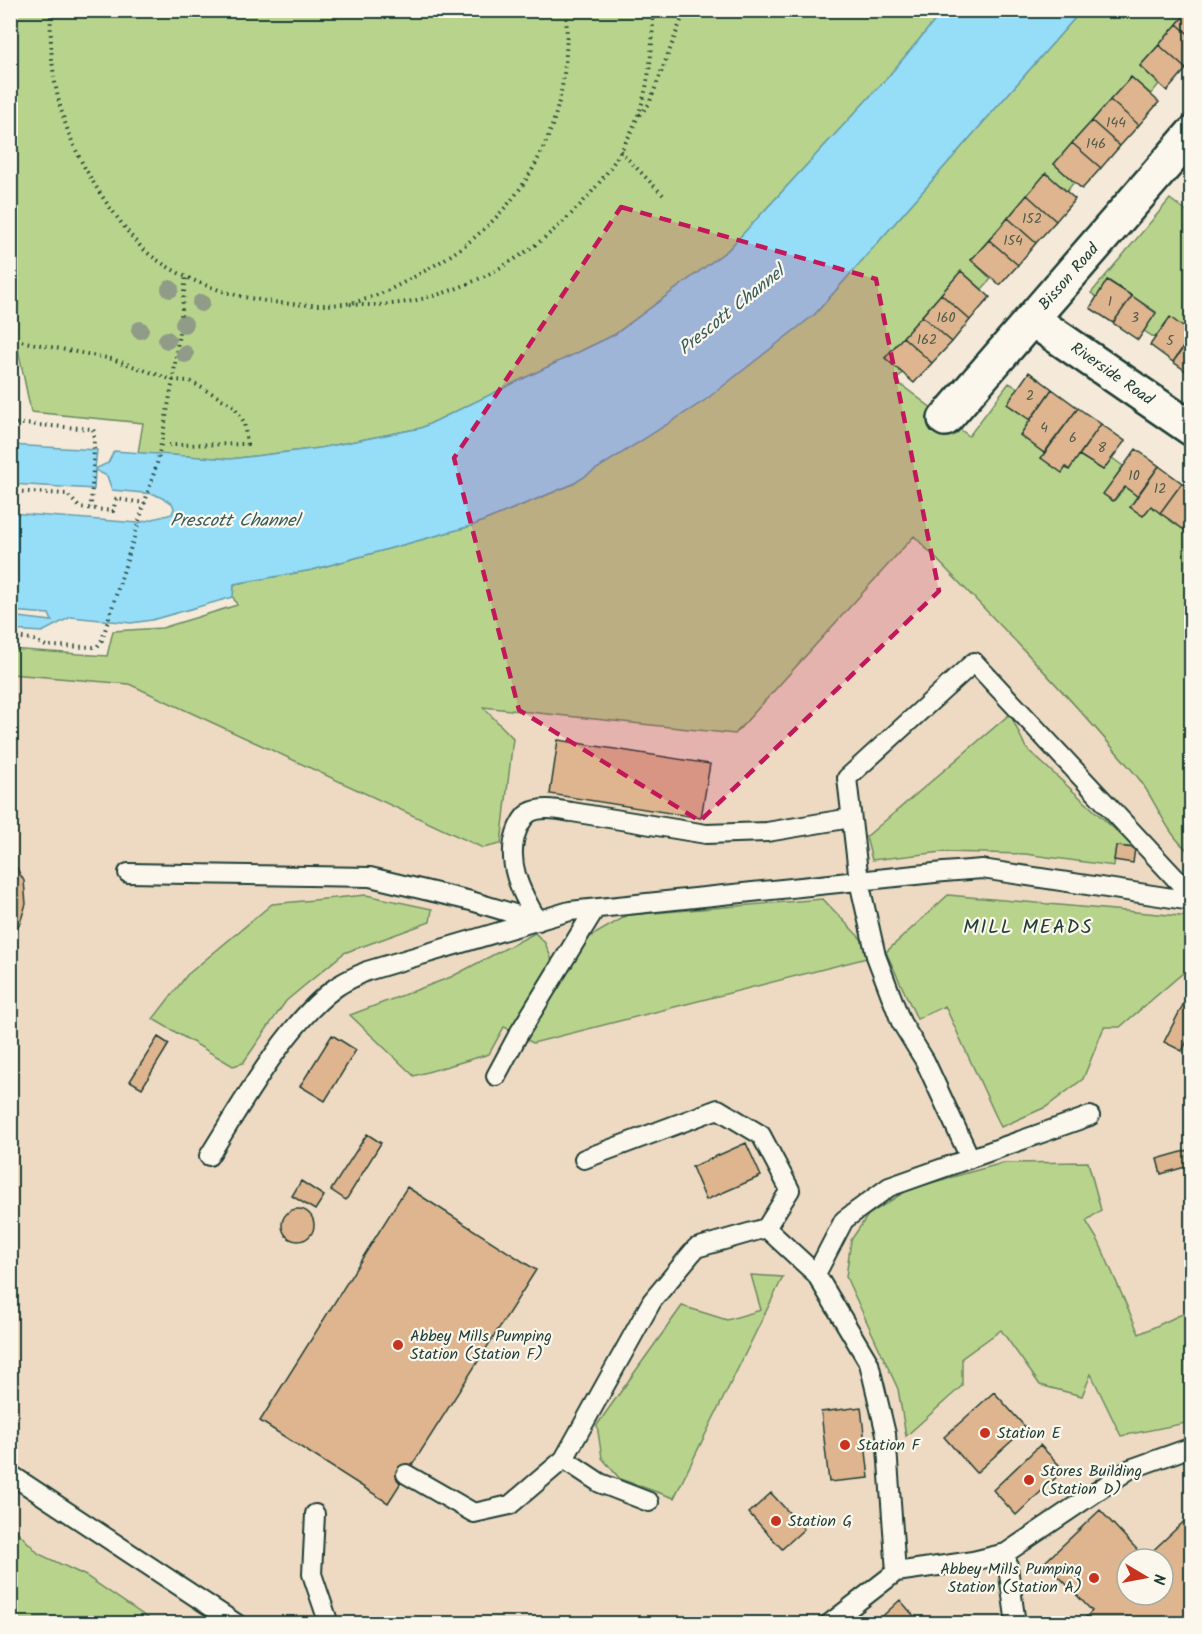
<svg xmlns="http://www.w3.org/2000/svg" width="1202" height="1634" viewBox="0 0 1202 1634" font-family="Kalam,sans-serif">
  <rect width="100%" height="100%" fill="#f5ead9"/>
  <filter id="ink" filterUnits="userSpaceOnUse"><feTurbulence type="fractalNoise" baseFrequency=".0167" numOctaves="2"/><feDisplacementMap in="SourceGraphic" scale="12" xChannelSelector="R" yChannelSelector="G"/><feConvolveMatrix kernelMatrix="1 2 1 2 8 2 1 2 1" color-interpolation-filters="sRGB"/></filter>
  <g filter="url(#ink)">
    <path fill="#eedac2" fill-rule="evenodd" d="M914 536 1024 649 1191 727V1623H155L86 1576 39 1554 10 1525V674L129 684 174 660 735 734ZM1127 1559H1163V1595H1127Z"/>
    <path fill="#b8d48c" stroke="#6c8860" stroke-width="1.5" d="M10 11H943L887 78 728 250 614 335 421 428 320 448 230 459 138 453 143 423 31 412 16 339 11 324Z
      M1081 11H1189L1140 66 1159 84 1151 94 1131 77 1054 164 1074 182 1067 191 1046 174 971 260 991 279 982 289 961 271 885 358 902 373 896 381 969 436 1009 383 1018 388 1007 404 1030 420 1020 435 1044 453 1041 458 1068 469 1079 455 1103 470 1112 458 1123 466 1104 494 1114 501 1125 487 1137 496 1130 507 1143 516 1151 506 1191 535V853C1165 834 1156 799 1136 775 1066 692 990 614 914 536L735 734 483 707 513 738 501 844 483 848 129 684 11 674 10 649 107 656 113 631 162 628 237 605 233 597 234 584 312 570 471 526 573 484 815 314Z
      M1170 199 1191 215V334L1170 318 1155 338 1144 331 1156 312 1108 280 1097 297 1091 293Z
      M1010 714 1026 748 1135 848 1116 846 1114 866 1025 854 942 852 872 860 866 837Z
      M366 895 432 909 430 922 344 953 286 1001 243 1063 233 1066 153 1019 187 975 272 904Z
      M948 895 1191 917V945L1184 972 1120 1027H1104L1083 1079 1046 1107 1001 1127 945 1006 917 1019 886 952Z
      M823 899 863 941 867 958 533 1043 525 1039 588 938 628 915Z
      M535 933 545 943 552 960 511 1030 504 1027 489 1054 414 1076 350 1015 451 977Z
      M1088 1162 1101 1210 1086 1221 1099 1242 1139 1334 1191 1310V1422L1121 1436 1091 1374 1082 1396 1040 1385 1001 1330 962 1358V1386L906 1436 898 1389 846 1277 851 1240 868 1215 909 1189 1003 1163Z
      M751 1275 783 1277 674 1498 620 1479 602 1458 597 1425 682 1306 727 1320 761 1310Z
      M11 1525 39 1554 86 1576 155 1623H11Z"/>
    <path fill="#96ddf8" stroke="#669daa" stroke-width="1.5" d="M943 11H1081L815 314 704 401 573 484 471 526 312 570 234 584 233 597 152 620 131 623 71 617 42 632 11 630V616L52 621 49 614 11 611V513L138 523 172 514 174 508 172 503 154 494 112 490 107 476 95 470 94 489 11 484V445L97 450 95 469 108 463 114 451 230 459 320 448 421 428 614 335 728 250 887 78Z"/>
    <path fill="#deb58e" stroke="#1f3d34" stroke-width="1.5" fill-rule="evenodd" d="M1189 10H1192V37L1177 24Z
      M1177 24 1192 37V63L1186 69 1159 45Z
      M1159 45 1186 69 1167 91 1140 66Z
      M1131 77 1159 102 1139 125 1110 100Z
      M1110 100 1139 125 1120 146 1092 121Z
      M1092 121 1120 146 1101 168 1072 143Z
      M1072 143 1101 168 1082 189 1054 164Z
      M1046 173 1075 199 1056 221 1027 195Z
      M1027 195 1056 221 1036 243 1008 218Z
      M1008 218 1036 243 1018 265 989 240Z
      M989 240 1018 265 1000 285 971 260Z
      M961 271 990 297 970 320 941 294Z
      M1107 280 1132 296 1113 323 1090 308Z
      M941 294 970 320 952 342 922 316Z
      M1132 296 1156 313 1138 340 1113 323Z
      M922 316 952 342 932 363 903 337Z
      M1170 317 1192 334 1173 362 1150 345Z
      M1192 336V375L1173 362Z
      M903 337 932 363 914 383 885 358Z
      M1029 372 1052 389 1030 420 1007 404Z
      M1052 389 1078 408 1044 453 1020 435Z
      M1078 408 1101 424 1069 470 1066 467 1062 473 1041 458Z
      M1101 424 1125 441 1103 470 1079 455Z
      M1136 449 1159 466 1137 496 1125 487 1113 501 1103 494Z
      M1159 466 1182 483 1160 513 1151 506 1143 516 1130 507Z
      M1182 483 1192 489V518L1183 529 1160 513Z
      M558 740 710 764 701 818 550 794Z
      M1116 846 1135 848 1133 863 1114 860Z
      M10 856 24 881 26 904 20 923 10 939Z
      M1191 989 1192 1032 1182 1051 1164 1042Z
      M332 1035 356 1050 325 1101 300 1086Z
      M158 1037 169 1044 142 1088 130 1081Z
      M10 1083 16 1107 10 1131Z
      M367 1134 381 1143 346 1200 331 1190Z
      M746 1143 761 1176 706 1200 692 1167Z
      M1192 1149V1165L1161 1174 1157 1159Z
      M301 1181 324 1196 315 1210 292 1196Z
      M407 1187 536 1270 388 1503 260 1421Z
      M282 1225a16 16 0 1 1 32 0a16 16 0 1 1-32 0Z
      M994 1392 1026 1428 976 1473 944 1437Z
      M861 1407 869 1478 829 1482 821 1412Z
      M1040 1445 1064 1470 1016 1515 993 1490Z
      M771 1493 804 1529 782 1549 749 1513Z
      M1100 1510 1145 1558 1192 1514V1624H1079L1092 1611 1045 1562ZM1127 1559H1163V1595H1127Z
      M900 1600 921 1624H874Z"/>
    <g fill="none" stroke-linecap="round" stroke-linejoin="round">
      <g stroke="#1f3d34" stroke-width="22">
        <path id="service" d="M128 873 370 877 471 901 538 921
          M538 921C521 893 504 861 518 828 521 822 524 816 529 813 541 806 559 810 572 812L706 834 767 832 851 818
          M496 1076 518 1035 595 909
          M209 1156C241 1105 287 1023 335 988 344 981 357 976 367 971L570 911 944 872 982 869 1192 901
          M970 1158 925 1061 901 1022 876 956 859 881 847 778 974 662 1192 896
          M584 1159 718 1109 761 1135 790 1190 766 1228 816 1274
          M564 1459 600 1483 649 1502
          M10 1474 237 1624
          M406 1474 474 1513 510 1505 564 1459 652 1301 696 1248 766 1228
          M315 1514 312 1574 329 1624
          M1006 1553 1016 1624
          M896 1572 886 1434 869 1363 816 1274 844 1220 889 1187 1090 1116
          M829 1624 896 1572 973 1561 1006 1553 1130 1469 1192 1447"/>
      </g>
      <g stroke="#1f3d34" stroke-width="38">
        <path id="minor" d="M1033 320 1192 429
          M945 419 1192 134"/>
      </g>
      <path stroke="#1f3d34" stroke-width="4" stroke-dasharray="1.5 4.5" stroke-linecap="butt" d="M51 10C48 89 65 145 111 209 123 225 134 242 149 254 202 295 278 309 343 304 368 302 398 286 419 274 524 219 573 128 566 10
        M640 115 649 104 685 10
        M620 151 664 196
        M350 304C464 316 595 224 637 118 650 85 653 45 653 10
        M10 339 112 359 173 380 190 381 234 406 244 422 247 444 169 445
        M10 423 93 429C96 438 91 494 91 508
        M10 491 67 494 79 507 113 511 116 499 145 503
        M10 637 32 639 46 646 97 647 102 640 158 460 173 380 186 276"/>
      <use href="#service" stroke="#fbf7ec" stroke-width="18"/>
      <use href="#minor" stroke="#fbf7ec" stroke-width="33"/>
    </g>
    <g fill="#909b88">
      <circle cx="170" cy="289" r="9"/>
      <circle cx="201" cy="303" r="9"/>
      <circle cx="184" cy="324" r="9"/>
      <circle cx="140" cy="330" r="9"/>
      <circle cx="167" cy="340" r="9"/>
      <circle cx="185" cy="354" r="9"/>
    </g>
  </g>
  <path fill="#c2185b" fill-opacity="0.2" stroke="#c2185b" stroke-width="4.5" stroke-dasharray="12 8" stroke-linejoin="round" d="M621 207 876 279 939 591 700 821 519 710 454 458Z"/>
  <g fill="#c8321e" stroke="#fbf7ec" stroke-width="2">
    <circle cx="398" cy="1345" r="6"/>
    <circle cx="985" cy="1433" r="6"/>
    <circle cx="845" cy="1445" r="6"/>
    <circle cx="1029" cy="1480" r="6"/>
    <circle cx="776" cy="1521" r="6"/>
    <circle cx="1094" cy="1578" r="6"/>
  </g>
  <g text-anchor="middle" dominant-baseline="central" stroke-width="4.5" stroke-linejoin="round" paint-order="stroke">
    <g font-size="14" fill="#4f5b4a">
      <text x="1116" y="123">144</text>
      <text x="1096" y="144">146</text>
      <text x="1032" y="219">152</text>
      <text x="1013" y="241">154</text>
      <text x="1110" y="302">1</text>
      <text x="946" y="318">160</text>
      <text x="1135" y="318">3</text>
      <text x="927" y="340">162</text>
      <text x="1170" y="341">5</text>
      <text x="1030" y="396">2</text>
      <text x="1044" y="428">4</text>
      <text x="1073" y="438">6</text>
      <text x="1102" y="448">8</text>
      <text x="1134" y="476">10</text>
      <text x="1160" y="489">12</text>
    </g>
    <g font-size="16" fill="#1f3d34" stroke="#fbf7ec">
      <text transform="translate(1069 277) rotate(-49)">Bisson Road</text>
      <text transform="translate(1112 374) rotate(35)">Riverside Road</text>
    </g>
    <g font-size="16" fill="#1f3d34" stroke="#fbf7ec" text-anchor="start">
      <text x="410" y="1336">Abbey Mills Pumping<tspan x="410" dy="18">Station (Station F)</tspan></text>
      <text x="997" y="1433">Station E</text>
      <text x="857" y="1445">Station F</text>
      <text x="1041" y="1471">Stores Building<tspan x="1041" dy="18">(Station D)</tspan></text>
      <text x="788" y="1521">Station G</text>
      <text x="1082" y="1569" text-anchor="end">Abbey Mills Pumping<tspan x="1082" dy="18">Station (Station A)</tspan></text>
    </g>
    <g font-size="18" font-style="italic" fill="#375d5b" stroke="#fbf7ec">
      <text transform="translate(732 311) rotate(-39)">Prescott Channel</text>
      <text x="235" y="521">Prescott Channel</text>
    </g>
    <g font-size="20" letter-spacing="1.5" fill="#1f3d34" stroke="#fbf7ec">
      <text x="1028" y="928">MILL MEADS</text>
    </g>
  </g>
  <rect width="1202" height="1634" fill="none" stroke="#fbf7ec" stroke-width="36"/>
  <rect x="18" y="18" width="1166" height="1598" fill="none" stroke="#1f3d34" stroke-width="2" filter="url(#ink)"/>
  <g transform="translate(1145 1577) rotate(100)"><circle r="28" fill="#fbf7ec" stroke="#a3ada2" stroke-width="1.5"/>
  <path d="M0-4.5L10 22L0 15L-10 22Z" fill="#c8321e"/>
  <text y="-9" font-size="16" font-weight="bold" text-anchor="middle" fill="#1f3d34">N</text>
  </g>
</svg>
